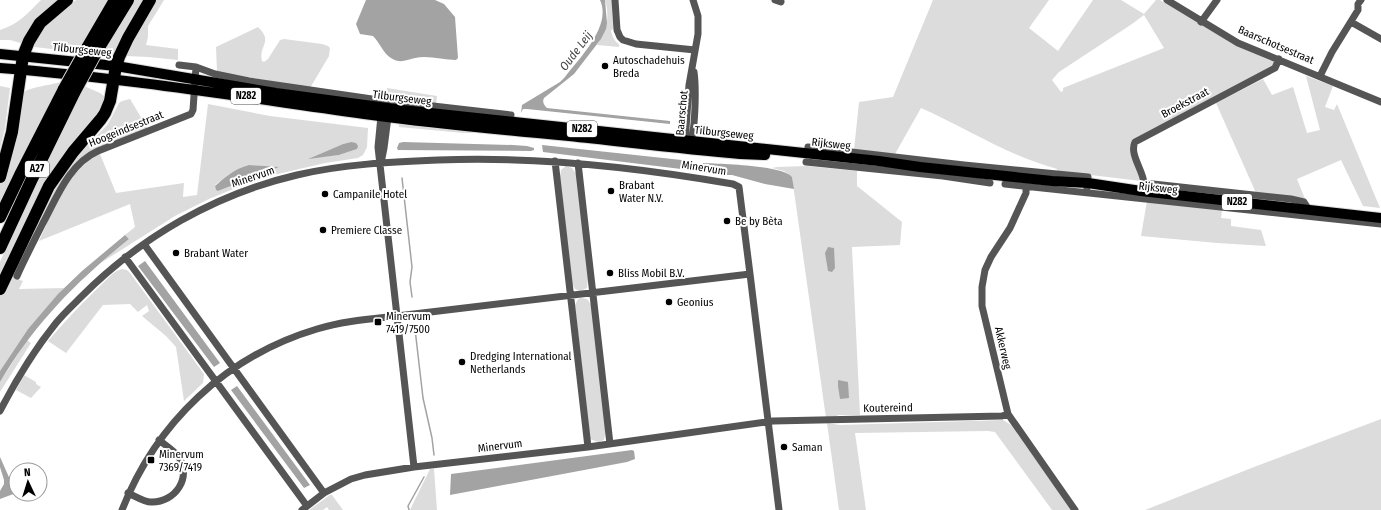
<svg xmlns="http://www.w3.org/2000/svg" width="1381" height="510" viewBox="0 0 1381 510" font-family="'Fira Sans Condensed',sans-serif">
  <rect width="100%" height="100%" fill="#fff"/>
  <path fill="#dcdcdc" fill-rule="evenodd" d="M41 0H61C45 13 28 23 24 44L10 40H0V30C19 24 27 14 41 0Z
    M76 0H108L78 52 34 47C40 25 60 14 76 0Z
    M132 0H145L115 55 101 54Z
    M154 0H164L148 26V37L146 45 178 49V60L148 57 126 56V49Z
    M605 0H612L613 29 611 30C612 36 614 41 619 44V47L597 45C607 31 610 16 605 0Z
    M933 0H1049L1029 28 1058 51 1093 0H1121L1144 14 1156 0H1160L1236 45 1276 60 1274 68 1130 147V153L1141 181 1057 171V169C1009 156 966 128 921 108L895 154 854 150 859 102 893 97ZM1144 15 1164 48 1063 88V91L1061 92 1052 80 1059 72 1132 24Z
    M258 27C274 42 258 46 262 61L264 62 268 59 280 40 284 39 322 44 328 46 330 48 329 56 310 88 217 72 216 47Z
    M1306 76 1333 86 1325 107 1334 110 1337 104 1380 208 1363 206 1341 160 1297 179 1305 199 1256 193 1216 103 1263 79 1272 95 1293 87 1307 133 1320 130Z
    M61 82 0 212V182L23 93C28 87 52 85 61 82Z
    M0 86 10 88 5 128 0 149Z
    M84 86 100 93 108 99 79 141 0 281V262L14 230Z
    M387 88 437 96 436 105 386 98Z
    M130 99 148 129 78 162 14 278 23 281 19 289 64 288 28 329 0 371V292L48 195 74 160 108 124 119 103 122 101Z
    M208 104 270 116 368 128 367 147 363 155 358 158 325 163 278 174 243 185 209 199 175 216 99 264 129 239 125 235 135 227 130 204 39 241C53 211 68 169 100 154L116 193 184 183 183 197 197 195ZM351 142 357 149 339 155 310 158 343 144ZM249 165 278 167 218 191 216 190 215 185C225 177 236 168 249 165Z
    M399 121 499 133H464L399 127Z
    M566 166 572 168 577 175 588 278 587 288 580 291 575 289 572 283 560 177 561 170Z
    M807 166 857 171V186L902 222 900 245 852 247 860 415H839L831 418H826L792 177 784 171 772 168 777 167Z
    M1147 201 1222 209 1221 218 1231 219V226L1261 230 1266 246 1217 243 1141 236Z
    M122 269 127 270 130 273 204 374 203 383 184 401 176 347 166 336 142 316 149 311 147 305 138 312 130 304 103 305 66 353 48 341C65 321 83 302 102 284 108 278 114 271 122 269Z
    M581 298 587 299 592 306 606 430 604 440 598 442 590 439 575 305 578 299Z
    M27 340 31 343 0 392V382Z
    M24 375 36 382V384L41 387 31 398 16 390Z
    M1381 419V510H1145L1254 467Z
    M1003 420 1011 425 1072 510H1052L995 432 988 431 855 433 866 510H839L827 423 840 425Z
    M430 469H434L437 510H410Z
    M330 495H332L343 510H329L327 507 323 510H309Z"/>
  <path fill="#a3a3a3" d="M366 0H435L444 4 455 17 458 58 456 60C443 60 428 55 415 58 406 60 400 64 391 58 383 53 380 43 373 36L360 34 356 24Z
    M600 0H605L607 23 606 29 601 39 574 74 544 98C542 102 544 105 547 108L670 121V124L527 109H523L521 113 522 105 560 82 565 77C580 57 612 26 600 0Z
    M351 142 356 143 358 146 357 149 339 155 308 159 343 144Z
    M403 142 513 145 527 146 534 148V150L531 151 398 150 397 148 399 143Z
    M542 145 691 161 692 165 689 170 543 152Z
    M703 163C721 164 782 165 792 177L794 189 765 184 732 175H719L700 172Z
    M249 165 279 167 218 191 216 190 215 186C225 177 236 168 249 165Z
    M125 235 129 239C76 282 35 323 0 382V371L28 329 58 294 82 271Z
    M828 247 834 248 835 268 832 272 828 271 825 253Z
    M145 261 220 363 214 367 138 266Z
    M838 380 848 382 849 398 840 399 838 386Z
    M237 386 310 485 304 488 231 390Z
    M632 450 634 451 635 459 627 462 450 495 451 474Z
    M0 457 16 493 0 499V491L4 484V480L0 467Z"/>
  <g fill="none" stroke-linecap="round" stroke-linejoin="round">
    <path stroke="#a3a3a3" stroke-width="1.5" d="M402 178 412 267 410 282 412 297
      M415 329 423 398 432 438 434 455
      M409 510 408 506 424 477"/>
    <g stroke="#dbdbdb" stroke-width="12">
      <path id="primary" d="M0 54 116 66 276 93 402 110 879 161 920 167 1052 181 1088 183 1141 191 1381 218
        M0 68C125 78 248 98 372 115 437 124 503 130 569 136 626 142 683 149 740 154L765 155"/>
    </g>
    <g stroke="#dbdbdb" stroke-width="14">
      <path id="motorway" d="M87 48 115 0
        M98 49 128 0
        M0 177 12 132 23 56 29 41 40 23 67 0
        M0 217 20 175 64 89
        M0 248 31 181 75 91
        M0 289 49 186 73 152 101 119 105 113 110 101 116 66 119 57 128 38 150 0"/>
    </g>
    <path stroke="#555" stroke-width="7" d="M615 0 617 30 620 37 623 40 636 44 695 50
      M775 0 781 2
      M1167 0 1238 43 1381 102
      M1201 22 1217 0
      M1351 22 1381 39
      M1279 59 1275 68 1135 142C1129 154 1143 170 1144 183L1291 199 1304 202 1309 210V215
      M179 65 196 67 215 74 249 81 372 99 511 115
      M1320 76 1332 52 1358 10V4L1361 0
      M685 143 689 85 698 34V16L693 0
      M689 145C696 134 696 86 694 72
      M808 147 964 165 1088 177 1087 188
      M382 158 384 148 388 117 387 114
      M555 161 588 447
      M806 162 943 176 990 183
      M578 163 610 444
      M1026 181V193L1010 228 991 257 985 270 982 287V306L1008 414 1075 510
      M1005 184 1381 224
      M144 244 324 493
      M125 257 307 506
      M750 274 779 510
      M17 276C25 258 34 241 43 223 57 197 69 164 98 151L191 114 193 110 196 67
      M0 411C15 382 35 349 56 323 64 313 73 305 82 296 141 237 215 194 297 175 344 164 391 162 438 160 538 156 636 167 733 184L739 187 750 274 397 316 414 467
      M128 493C135 496 144 502 151 502 175 503 193 477 178 456 173 450 165 445 159 440
      M122 510C156 423 226 356 317 329 343 321 370 319 397 316L378 147 381 116 383 113
      M302 510 324 493 351 479 365 475 414 467 588 447 773 421 1002 416 1008 414"/>
    <use href="#primary" stroke="#000" stroke-width="10"/>
    <use href="#motorway" stroke="#000" stroke-width="12"/>
    <g stroke="#dbdbdb" stroke-width="14" stroke-linecap="butt">
      <path id="motorway-bridge" d="M64 89 87 48
        M75 91 98 49"/>
    </g>
    <use href="#motorway-bridge" stroke="#000" stroke-width="12"/>
  </g>
  <g fill="#000" stroke="#fff" stroke-width="1.5">
    <circle cx="605" cy="66" r="4"/>
    <circle cx="611" cy="191" r="4"/>
    <circle cx="325" cy="194" r="4"/>
    <circle cx="727" cy="221" r="4"/>
    <circle cx="323" cy="230" r="4"/>
    <circle cx="176" cy="253" r="4"/>
    <circle cx="610" cy="273" r="4"/>
    <circle cx="669" cy="302" r="4"/>
    <rect x="374" y="318" width="8" height="8" rx="2"/>
    <circle cx="462" cy="362" r="4"/>
    <circle cx="784" cy="447" r="4"/>
    <rect x="147" y="456" width="8" height="8" rx="2"/>
  </g>
  <g text-anchor="middle" dominant-baseline="central" stroke-width="4" stroke-linejoin="round" paint-order="stroke">
    <g fill="#fff" stroke="#4c4c4c" stroke-width="1">
      <rect x="231" y="88" width="30" height="16" rx="3"/>
      <rect x="567" y="121" width="30" height="16" rx="3"/>
      <rect x="25" y="161" width="24" height="16" rx="3"/>
      <rect x="1222" y="194" width="30" height="16" rx="3"/>
    </g>
    <g font-size="10" font-weight="bold" fill="#000">
      <text x="246" y="96">N282</text>
      <text x="582" y="129">N282</text>
      <text x="37" y="169">A27</text>
      <text x="1237" y="202">N282</text>
    </g>
    <g font-size="11" fill="#000" stroke="#fff">
      <text transform="translate(1276 45) rotate(23)">Baarschotsestraat</text>
      <text transform="translate(82 50) rotate(6)">Tilburgseweg</text>
      <text transform="translate(402 98) rotate(7)">Tilburgseweg</text>
      <text transform="translate(1185 103) rotate(-28)">Broekstraat</text>
      <text transform="translate(682 113) rotate(-85)">Baarschot</text>
      <text transform="translate(126 129) rotate(-22)">Hoogeindsestraat</text>
      <text transform="translate(724 133) rotate(6)">Tilburgseweg</text>
      <text transform="translate(831 144) rotate(6)">Rijksweg</text>
      <text transform="translate(704 168) rotate(9)">Minervum</text>
      <text transform="translate(253 177) rotate(-19)">Minervum</text>
      <text transform="translate(1158 188) rotate(6)">Rijksweg</text>
      <text transform="translate(1003 348) rotate(77)">Akkerweg</text>
      <text transform="translate(888 408) rotate(-1)">Koutereind</text>
      <text transform="translate(500 446) rotate(-7)">Minervum</text>
    </g>
    <g font-size="11" fill="#000" stroke="#fff" text-anchor="start">
      <text x="613" y="60">Autoschadehuis<tspan x="613" dy="13">Breda</tspan></text>
      <text x="619" y="185">Brabant<tspan x="619" dy="13">Water N.V.</tspan></text>
      <text x="333" y="194">Campanile Hotel</text>
      <text x="735" y="221">Be by Bèta</text>
      <text x="331" y="230">Premiere Classe</text>
      <text x="184" y="253">Brabant Water</text>
      <text x="618" y="273">Bliss Mobil B.V.</text>
      <text x="677" y="302">Geonius</text>
      <text x="386" y="316">Minervum<tspan x="386" dy="13">7419/7500</tspan></text>
      <text x="470" y="356">Dredging International<tspan x="470" dy="13">Netherlands</tspan></text>
      <text x="792" y="447">Saman</text>
      <text x="159" y="454">Minervum<tspan x="159" dy="13">7369/7419</tspan></text>
    </g>
    <g font-size="12" font-style="italic" fill="#444" stroke="#fff">
      <text transform="translate(576 51) rotate(-53)">Oude Leij</text>
    </g>
  </g>
  <g transform="translate(28 482) rotate(356)"><circle r="19" fill="#ffffff" stroke="#999999"/>
  <path d="M0-3L7 15L0 10L-7 15Z" fill="#000000"/>
  <text y="-6" font-size="11" font-weight="bold" text-anchor="middle" fill="#000000">N</text>
  </g>
</svg>
